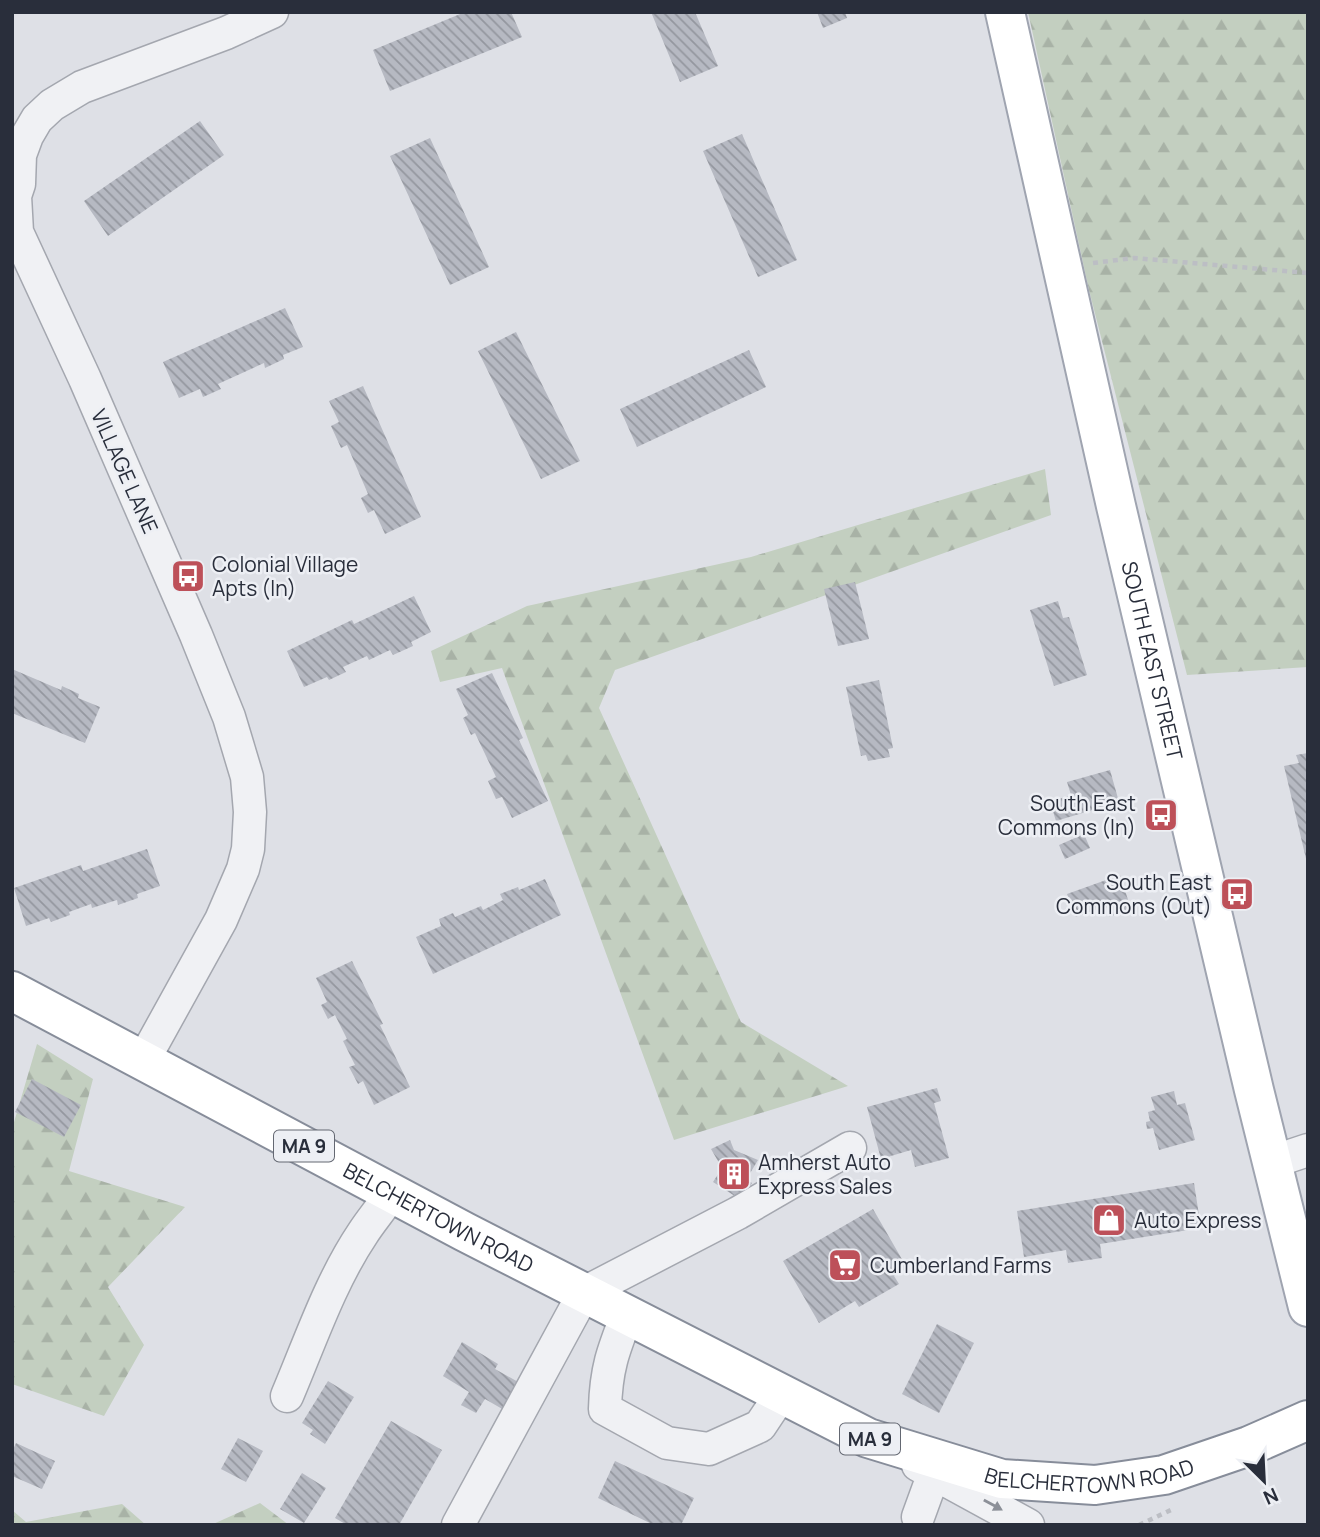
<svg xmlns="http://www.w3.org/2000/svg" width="1320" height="1537" viewBox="0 0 1320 1537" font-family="Manrope,sans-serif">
  <defs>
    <pattern id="forest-firs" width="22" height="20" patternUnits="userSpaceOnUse" patternTransform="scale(1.75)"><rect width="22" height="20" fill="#c3cfc0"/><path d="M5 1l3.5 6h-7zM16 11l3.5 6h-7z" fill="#a8b2a6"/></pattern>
    <pattern id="building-back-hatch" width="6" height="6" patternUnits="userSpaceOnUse" patternTransform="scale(1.75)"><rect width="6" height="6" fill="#b6b9c2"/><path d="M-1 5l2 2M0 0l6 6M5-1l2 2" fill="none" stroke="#94979f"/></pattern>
  </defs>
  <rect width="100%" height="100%" fill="#dee0e6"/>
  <path fill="url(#forest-firs)" d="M1028 12H1308V667L1187 675 1089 290Z
    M1045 469 1051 515 615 670 599 708 741 1022 848 1086 674 1140 502 668 440 682 431 651 527 606 751 557Z
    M37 1044 93 1079 69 1171 185 1207 108 1287 144 1345 104 1416 12 1384V1129Z
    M260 1503 289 1525H211Z
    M122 1504 146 1525H12V1510L26 1522Z"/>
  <path fill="url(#building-back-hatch)" d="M465 12H511L522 37 390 91 373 50Z
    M651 12H695L718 66 680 82Z
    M817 12H845L847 18 823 28Z
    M200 121 224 155 108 236 84 201Z
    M742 134 797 260 758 277 703 151Z
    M430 138 489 267 450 285 390 156Z
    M285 308 303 347 283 355 284 359 265 368 264 363 218 384 221 389 203 397 200 389 179 398 163 362Z
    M516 332 580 461 541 479 478 351Z
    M749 350 766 387 637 447 620 409Z
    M363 386 421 517 385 534 374 510 368 513 361 498 368 494 347 445 341 448 331 426 339 422 329 401Z
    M855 582 869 639 838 646 824 589Z
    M414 596 431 632 411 642 413 646 393 655 390 650 369 660 367 656 343 667 346 672 329 680 327 677 304 687 287 651 352 620 354 624Z
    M1058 601 1063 618 1069 617 1087 675 1054 686 1030 610Z
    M12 669 61 690 62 686 79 694 78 698 100 707 85 743 12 713Z
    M492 673 523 738 519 740 548 801 512 818 502 797 496 799 488 781 496 777 475 733 471 735 463 718 468 715 456 689Z
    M879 680 893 748 888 749 890 757 868 761 866 755 861 756 846 687Z
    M1308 753V863H1307L1284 766 1299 763 1296 755Z
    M1110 770 1119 802 1056 821 1050 802 1071 795 1067 782Z
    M1084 834 1090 848 1065 859 1059 845Z
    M147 849 160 886 137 894 138 898 118 905 117 900 92 908 91 904 69 912 70 915 51 922 49 918 26 926 14 888 81 865 83 871Z
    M1120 875 1131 909 1109 917 1106 906 1076 917 1067 894Z
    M545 879 561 915 433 974 416 937 441 926 439 919 453 913 455 917 481 906 483 910 503 900 500 894 518 887 519 890Z
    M352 961 383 1024 380 1025 410 1087 374 1105 363 1081 358 1084 349 1067 355 1065 343 1041 347 1039 335 1015 328 1019 321 1005 327 1002 316 978Z
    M32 1079 81 1105 64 1137 15 1112Z
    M937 1088 941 1101 934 1103 949 1158 915 1167 911 1150 881 1159 867 1107Z
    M1174 1091 1177 1105 1185 1103 1195 1140 1159 1150 1153 1128 1147 1129 1146 1122 1150 1121 1148 1112 1155 1110 1151 1097Z
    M730 1140 734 1150 758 1160 746 1180 752 1183 741 1200 713 1182 722 1168 711 1149Z
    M1194 1183 1201 1228 1100 1244 1102 1258 1068 1263 1066 1250 1024 1257 1017 1211Z
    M873 1209 907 1268 894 1276 899 1284 859 1307 855 1301 819 1323 783 1261Z
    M937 1324 974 1343 939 1413 902 1394Z
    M462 1342 498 1364 495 1369 520 1383 504 1410 485 1399 476 1413 461 1405 469 1392 443 1376Z
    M328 1381 354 1397 325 1444 310 1434 313 1430 302 1423Z
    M391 1421 442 1450 399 1525H347L335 1518Z
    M238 1438 263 1451 246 1482 221 1469Z
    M16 1443 55 1461 42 1489 12 1476V1452Z
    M615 1461 694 1498 681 1525H654L598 1498Z
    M302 1473 326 1488 304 1523 280 1509Z"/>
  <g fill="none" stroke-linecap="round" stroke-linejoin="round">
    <g stroke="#a4a7af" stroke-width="35">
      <path id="minor" d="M143 1061 221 920 243 869 248 849 250 812 247 777 229 717 196 635 85 379 17 232 15 196 19 184 20 155 27 136 37 119 52 105 82 87 226 33 272 12
        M1272 1162 1308 1150
        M627 1315C613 1351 606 1369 605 1409L667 1443 709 1449 760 1426 782 1393
        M287 1396C310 1342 330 1282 363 1233 372 1219 383 1207 391 1193
        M918 1465 1028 1525
        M918 1517 934 1473
        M458 1525 584 1293 738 1213 850 1148"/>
    </g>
    <g stroke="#9fa4b0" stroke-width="42">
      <g id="major">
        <path id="s1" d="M1005 12 1116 506 1254 1090 1308 1307"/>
      </g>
    </g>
    <g stroke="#878d9a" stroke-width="42">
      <g id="highway">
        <path id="s2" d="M12 991 465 1232 868 1438 1002 1479 1095 1485 1164 1475 1249 1446 1308 1420"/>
      </g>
    </g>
    <path stroke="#bcbec4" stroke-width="4.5" stroke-dasharray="5 5" stroke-linecap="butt" d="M1093 263 1134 258 1308 273
      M1139 1525 1173 1509"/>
    <use href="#minor" stroke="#f0f1f4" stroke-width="32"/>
    <use href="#major" stroke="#fff" stroke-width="38"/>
    <use href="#highway" stroke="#fff" stroke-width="38"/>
  </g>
  <defs><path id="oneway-solid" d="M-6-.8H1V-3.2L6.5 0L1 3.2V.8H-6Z" transform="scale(1.75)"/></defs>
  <use fill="#8c9098" href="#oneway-solid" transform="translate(993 1505) rotate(29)"/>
  <defs>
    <g id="bus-square" transform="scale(1.75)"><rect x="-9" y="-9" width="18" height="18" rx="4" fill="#bd5059" stroke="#edeff4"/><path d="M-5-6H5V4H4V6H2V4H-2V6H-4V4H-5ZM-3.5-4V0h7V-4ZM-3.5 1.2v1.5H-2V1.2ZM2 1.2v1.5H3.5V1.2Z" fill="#fff"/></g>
    <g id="building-square" transform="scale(1.75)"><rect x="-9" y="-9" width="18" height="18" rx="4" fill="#bd5059" stroke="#edeff4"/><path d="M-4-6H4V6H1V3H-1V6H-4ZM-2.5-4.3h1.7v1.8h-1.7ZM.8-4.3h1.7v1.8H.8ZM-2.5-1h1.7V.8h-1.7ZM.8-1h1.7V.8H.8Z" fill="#fff"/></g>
    <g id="shop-square" transform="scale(1.75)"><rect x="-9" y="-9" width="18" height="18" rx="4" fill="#bd5059" stroke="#edeff4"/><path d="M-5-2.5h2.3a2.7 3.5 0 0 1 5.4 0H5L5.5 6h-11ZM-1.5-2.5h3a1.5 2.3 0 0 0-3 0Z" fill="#fff"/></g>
    <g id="supermarket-square" transform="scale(1.75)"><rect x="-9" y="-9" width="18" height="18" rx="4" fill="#bd5059" stroke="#edeff4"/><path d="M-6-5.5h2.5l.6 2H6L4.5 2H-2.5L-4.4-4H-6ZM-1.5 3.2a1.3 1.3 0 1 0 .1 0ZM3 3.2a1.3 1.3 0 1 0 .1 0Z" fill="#fff"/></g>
  </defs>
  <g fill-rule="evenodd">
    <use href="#bus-square" x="188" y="576"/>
    <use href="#bus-square" x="1161" y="815"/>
    <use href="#bus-square" x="1237" y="894"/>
    <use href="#building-square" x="734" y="1174"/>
    <use href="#shop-square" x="1109" y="1220"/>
    <use href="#supermarket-square" x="845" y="1265"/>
  </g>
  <g text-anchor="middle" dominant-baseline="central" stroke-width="5" stroke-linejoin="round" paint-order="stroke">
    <g fill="#edeff4" stroke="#646872" stroke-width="2">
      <rect x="274" y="1130.5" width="60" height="31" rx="5"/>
      <rect x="840" y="1423.5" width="60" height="31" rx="5"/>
    </g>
    <g font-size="19" font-weight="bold" fill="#292e3b">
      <text x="304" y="1146">MA 9</text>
      <text x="870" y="1439">MA 9</text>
    </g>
    <g font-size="21" fill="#292e3b" stroke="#edeff4">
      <text transform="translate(125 471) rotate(66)">VILLAGE LANE</text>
      <text stroke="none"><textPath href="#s1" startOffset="665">SOUTH EAST STREET</textPath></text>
      <text stroke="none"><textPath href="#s2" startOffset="483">BELCHERTOWN ROAD</textPath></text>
      <text stroke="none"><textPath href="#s2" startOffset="1194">BELCHERTOWN ROAD</textPath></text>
    </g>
    <g font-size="21" fill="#292e3b" stroke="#edeff4" text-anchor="start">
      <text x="212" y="564">Colonial Village<tspan x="212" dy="24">Apts (In)</tspan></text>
      <text x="1136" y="803" text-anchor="end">South East<tspan x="1136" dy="24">Commons (In)</tspan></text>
      <text x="1212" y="882" text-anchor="end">South East<tspan x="1212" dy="24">Commons (Out)</tspan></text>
      <text x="758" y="1162">Amherst Auto<tspan x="758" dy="24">Express Sales</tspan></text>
      <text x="1134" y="1220">Auto Express</text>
      <text x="870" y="1265">Cumberland Farms</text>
    </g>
  </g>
  <rect width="1320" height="1537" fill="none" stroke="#292e3b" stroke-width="28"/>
  <g transform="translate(1264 1481) rotate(156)" stroke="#edeff4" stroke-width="5" paint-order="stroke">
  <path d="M0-5L12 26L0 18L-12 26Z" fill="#292e3b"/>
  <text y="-10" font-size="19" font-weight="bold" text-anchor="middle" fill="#292e3b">N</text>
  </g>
</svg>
